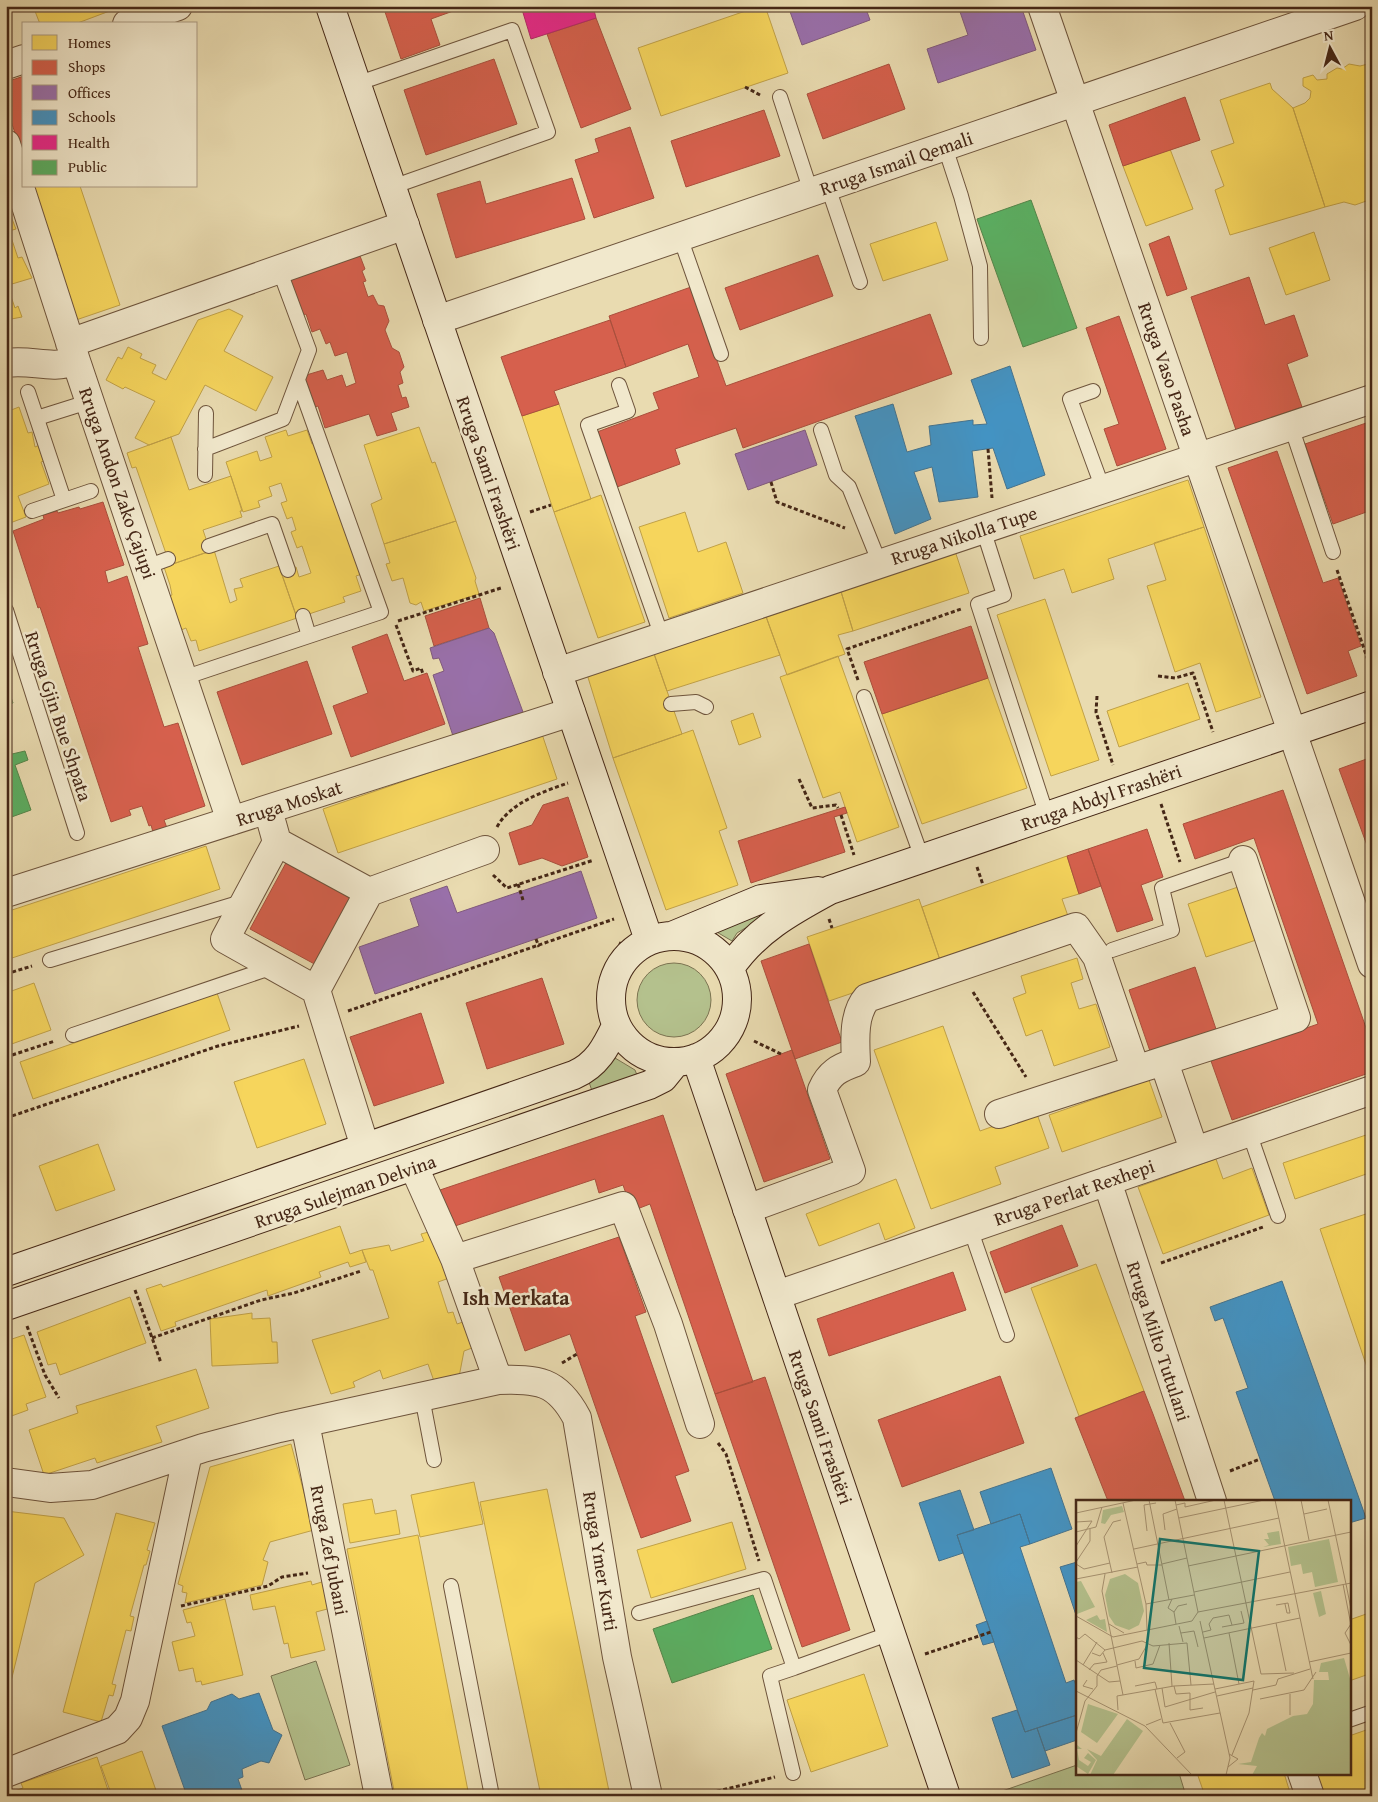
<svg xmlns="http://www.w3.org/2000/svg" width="1378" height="1802" viewBox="0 0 1378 1802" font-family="'Gentium Book Plus',serif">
  <rect width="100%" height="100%" fill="#e9dbb0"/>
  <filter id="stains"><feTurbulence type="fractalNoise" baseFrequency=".004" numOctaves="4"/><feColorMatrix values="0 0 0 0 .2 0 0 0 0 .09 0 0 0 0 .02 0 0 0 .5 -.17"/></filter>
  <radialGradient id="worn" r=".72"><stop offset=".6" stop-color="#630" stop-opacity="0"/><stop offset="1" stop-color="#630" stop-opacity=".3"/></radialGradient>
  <path fill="#b4c18d" stroke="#7c7452" d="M760 911 762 918 737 933 732 941 715 931Z
    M637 1000a37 37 0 1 1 74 0a37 37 0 1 1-74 0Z
    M615 1058 635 1070 637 1075 592 1091 589 1082Z
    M316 1661 350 1765 305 1780 271 1676Z
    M1077 1765V1773H1179L1186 1796H988Z"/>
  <path fill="#f6d55c" stroke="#c1a147" d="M33 6H123L75 24H40Z
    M760 6H765L788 73 661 116 638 48Z
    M1371 53 1372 199 1355 205 1344 202 1325 207 1293 108 1305 103 1310 98 1311 91 1303 86V78L1313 75 1317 80 1327 79V74L1337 68 1342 69 1349 64 1360 66 1368 64Z
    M1270 83 1272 89 1293 108 1325 207 1230 235 1215 190 1224 186 1211 151 1234 143 1220 100Z
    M1170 149 1193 209 1146 226 1123 166Z
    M37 186H80L120 305 73 321 55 257 58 256 53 244 47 247 28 189Z
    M6 204 16 229 9 231 18 258 22 257 32 278 12 284 10 279 6 280Z
    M936 222 948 260 883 281 870 244Z
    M1314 232 1330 280 1286 295 1269 248Z
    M1372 268V287L1366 270Z
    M6 282 15 308 18 306 22 317 6 320Z
    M229 309 243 316 224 351 273 377 256 411 205 385 179 434 149 445 135 438 155 401 125 387 123 389 106 380 118 357 122 359 128 347 142 354 140 358 156 365 152 373 166 380 198 320Z
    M559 404 591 499 554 512 522 416Z
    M19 407 28 433 32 432 35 447 42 444 47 460 41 462 49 484 18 496 26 517 10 523 6 513V412Z
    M419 427 432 463 435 462 456 521 384 544 371 504 382 499 364 445Z
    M286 430 288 436 307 430 312 444 317 442 362 574 356 576 361 591 343 597 345 602 297 618 281 572 296 567 299 577 311 573 302 546 297 548 291 532 296 530 292 517 287 519 281 503 287 501 281 483 269 487 272 496 258 501 260 507 243 512 226 462 257 451 260 461 272 457 265 437Z
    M171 437 189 490 231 476 242 511H240L242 517 203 530 210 551 170 565 136 467 132 468 127 453Z
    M1188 480 1204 527 1108 559 1114 579 1072 593 1064 569 1034 579 1020 536Z
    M601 495 645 622 598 638 554 512Z
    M685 512 698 552 726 542 743 593 669 618 639 527Z
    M456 521 476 578 475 581 479 594 424 611 421 602 416 605 410 603 403 578 392 581 386 564 390 563 384 544Z
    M1204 527 1261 697 1216 712 1200 663 1175 672 1147 586 1166 580 1154 543Z
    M954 548 969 593 853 631 839 585Z
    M214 550 230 603 237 600 234 589 243 587 240 579 279 566 297 618 199 651 196 640 191 641 186 628 181 630 170 596 172 595 170 585 164 567Z
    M839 585 853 631 838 635 845 654 787 675 764 611Z
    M1045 599 1099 760 1051 776 997 615Z
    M764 611 780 655 667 691 652 648Z
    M652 648 682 734 613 758 586 671Z
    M838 656 899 827 857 842 840 792 823 798 780 677Z
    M988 678 1027 788 922 824 882 714Z
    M1188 683 1200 719 1119 747 1107 711Z
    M753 713 761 737 739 745 731 721Z
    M693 730 727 828 719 831 738 885 666 910 613 758Z
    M542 734 557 779 338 853 323 809Z
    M206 846 220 889 6 960V912Z
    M1067 856 1079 894 1062 899 1069 919 941 963 922 907Z
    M1241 886 1259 939 1206 957 1188 904Z
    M919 899 941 963 829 1001 807 937Z
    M1077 958 1083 979 1071 983 1079 1009 1096 1004 1110 1047 1054 1066 1042 1030 1026 1036 1013 998 1026 993 1021 976Z
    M34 983 51 1030 6 1046V993Z
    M217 993 230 1030 33 1099 20 1062Z
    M943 1026 980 1131 1036 1111 1049 1148 995 1167 1001 1184 931 1209 874 1050Z
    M304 1059 326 1124 257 1148 234 1082Z
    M1149 1080 1162 1117 1062 1152 1049 1115Z
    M1372 1133V1172L1295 1199 1283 1163Z
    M98 1144 115 1190 56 1211 39 1166Z
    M1216 1159 1223 1179 1252 1168 1269 1215 1163 1254 1138 1187Z
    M896 1179 915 1228 885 1240 879 1223 819 1246 806 1214Z
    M1372 1212V1382L1320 1229Z
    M340 1226 350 1254 362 1250 366 1262 350 1267 348 1262 319 1272 321 1277 268 1296 267 1290 175 1322 176 1326 161 1331 146 1289 161 1284 163 1287Z
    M436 1230 452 1277 438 1282 448 1313 453 1312 457 1324 463 1322 472 1348 464 1351 459 1377 435 1384 428 1364 383 1379 380 1370 353 1382 355 1387 331 1394 312 1340 389 1318 373 1270H370L362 1250 389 1245 391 1251 424 1241 421 1234Z
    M1096 1264 1144 1391 1079 1416 1031 1288Z
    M130 1297 146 1343 60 1375 56 1363 48 1365 37 1332Z
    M252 1313V1319L270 1318 272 1342H277L278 1363 212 1366 210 1319Z
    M24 1335 46 1397 26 1404 28 1410 6 1418V1341Z
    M196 1369 209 1408 156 1426 162 1442 97 1463 95 1458 44 1475 29 1430 78 1413 76 1406Z
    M291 1444 314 1530 270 1542 263 1560 268 1562 262 1585 185 1603 187 1593 182 1592 183 1586 178 1584 210 1467Z
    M474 1482 483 1524 420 1537 411 1495Z
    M547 1489 610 1796H541L480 1502Z
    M372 1499 375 1514 396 1510 400 1534 350 1543 343 1504Z
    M6 1511 64 1518 84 1555 35 1583 6 1702Z
    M116 1513 155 1523 147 1550 150 1551 146 1565H144L130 1616 134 1617 131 1631 126 1630 112 1684 116 1685 113 1696 109 1695 101 1722 63 1712Z
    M732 1522 746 1569 651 1598 637 1550Z
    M418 1535 469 1796H395L347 1549Z
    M311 1581 312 1585 325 1581 331 1608 316 1612 325 1650 291 1658 288 1643 284 1644 275 1606 253 1610 250 1595Z
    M225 1599 243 1675 202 1685 201 1681 196 1682 193 1668 179 1671 172 1642 195 1636 191 1622 187 1623 183 1610Z
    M1372 1612V1673L1349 1681V1620Z
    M864 1674 888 1746 811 1772 787 1700Z
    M1372 1728V1796H1323L1315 1773H1349V1736Z
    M142 1751 158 1796H112L101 1766Z
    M97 1757 110 1796H6V1794L23 1788 21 1783Z
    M1197 1773H1284L1291 1796H1205Z"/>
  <path fill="#d6604d" stroke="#aa4f3c" d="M383 6H467L431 19 440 45 401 59Z
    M596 18 631 109 581 128 547 34Z
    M494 59 517 124 426 155 404 90Z
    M889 64 905 109 823 139 807 94Z
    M24 76V157H23L6 106V82Z
    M1185 97 1200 140 1123 166 1109 125Z
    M764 110 780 156 686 187 671 141Z
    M630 127 654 198 594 218 575 160 599 152 595 139Z
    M572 178 585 219 456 258 437 194 480 181 486 204Z
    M1169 236 1187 289 1167 296 1149 244Z
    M818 255 833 296 740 330 725 288Z
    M360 256 365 269 362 271 366 281 363 282 368 297 373 295 378 305 384 306 389 321 385 330 392 348 399 352 404 367 400 372 403 383 398 385 402 398 406 397 409 407 391 413 397 430 377 436 369 414 325 428 318 406 313 408 303 376 323 370 327 380 342 375 346 387 356 383 347 352 335 356 330 342 326 344 320 329 312 332 306 314 302 316 289 278Z
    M1249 277 1265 325 1294 315 1308 356 1287 364 1302 407 1236 430 1191 297Z
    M691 287 726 386 930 314 952 374 743 448 736 428 675 449 680 464 617 487 597 432 659 409 653 393 699 377 688 344 626 367 609 316Z
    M1119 316 1166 449 1117 466 1104 429 1119 424 1086 328Z
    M610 320 626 367 554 391 559 404 522 416 501 357Z
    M1372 421V510L1333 524 1305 444Z
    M1277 451 1323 583 1338 578 1361 646 1348 651 1357 676 1307 694 1228 468Z
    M103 502 124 565 105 571 108 583 127 576 148 644 138 647 164 727 178 723 205 806 164 820 167 828 153 832 151 825 149 826 142 806 129 810 131 815 111 822 40 607 38 608 13 531 44 519 43 515 57 511 58 513 79 507 80 509Z
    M480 598 489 628 434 646 425 616Z
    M971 626 988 678 882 714 864 662Z
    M387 634 404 681 427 673 445 724 351 757 333 706 368 693 352 647Z
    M307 661 332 734 242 765 217 692Z
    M1372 757V859L1339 769Z
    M1283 790 1372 1045V1072L1232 1120 1211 1061 1318 1024 1254 838 1195 859 1183 824Z
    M568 797 588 857 562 866 542 858 519 865 509 833 532 825 543 805Z
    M845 807 847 813 834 817 845 852 751 883 738 841Z
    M1147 829 1163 877 1141 885 1153 920 1117 932 1088 849Z
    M1088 849 1101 886 1079 894 1067 856Z
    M287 861 357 899 320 967 250 929Z
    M809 944 842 1042 795 1059 761 961Z
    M1195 967 1217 1032 1151 1054 1129 990Z
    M542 978 564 1044 487 1069 466 1003Z
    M421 1013 444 1083 374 1106 350 1037Z
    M792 1050 830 1159 764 1182 726 1074Z
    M663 1115 753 1382 715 1394 650 1204 632 1211 623 1185 599 1193 595 1179 449 1228 437 1191Z
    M1062 1225 1078 1266 1005 1293 990 1252Z
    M619 1237 646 1312 635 1316 689 1471 675 1476 691 1521 641 1538 570 1334 525 1351 499 1277Z
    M953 1272 966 1310 829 1356 817 1319Z
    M1000 1376 1024 1443 902 1487 878 1420Z
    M765 1377 850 1630 802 1647 715 1394Z
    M1144 1391 1153 1414 1185 1501H1108L1075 1418Z"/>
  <path fill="#9970ab" stroke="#805a7e" d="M788 6H865L870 20 802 45Z
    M958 6H1021L1036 50 938 83 927 49 968 35Z
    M805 430 817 465 748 490 735 454Z
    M489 628 494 633 523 712 517 718 454 739 433 675 444 671 439 658 433 659 430 648Z
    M581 871 597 918 375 994 359 947 419 926 410 899 447 886 457 913Z"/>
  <path fill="#4393c3" stroke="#44738f" d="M1010 366 1045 475 1007 489 993 448 972 451 978 497 939 502 932 467 914 472 931 519 895 534 855 416 893 404 907 452 931 445 929 426 973 420V425L987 424 971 380Z
    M1282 1281 1366 1518 1349 1523V1501H1275L1236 1392 1248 1388 1223 1318 1215 1321 1210 1307Z
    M1051 1468 1072 1529 1030 1544 1020 1514 991 1524 980 1492Z
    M960 1490 974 1530 957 1535 963 1553 939 1561 919 1503Z
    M1020 1514 1030 1544 1020 1547 1066 1683 1074 1680 1077 1688V1715L1025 1732 957 1535Z
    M1077 1562V1618L1060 1567Z
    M987 1621 994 1642 983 1645 976 1625Z
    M259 1693 273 1730 282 1735 269 1763 261 1761 242 1769 243 1777 238 1779 244 1796H187L162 1726 207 1710 211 1702 232 1694 239 1699Z
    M1017 1710 1025 1732 1037 1728 1050 1765 1012 1778 992 1718Z
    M1077 1715V1740L1045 1751 1037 1728Z"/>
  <path fill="#e7298a" stroke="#b62867" d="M521 6H593L596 18 531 39Z"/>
  <path fill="#5aae61" stroke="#54864a" d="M1031 200 1077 328 1023 347 977 219Z
    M6 682 13 703 6 706Z
    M6 736 12 754 25 751 28 760 15 765 31 810 6 819Z
    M753 1595 772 1649 672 1683 653 1629Z"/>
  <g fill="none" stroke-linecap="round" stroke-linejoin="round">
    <g stroke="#6e543c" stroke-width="16">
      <path id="service" d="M356 84 512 30 548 132 392 187
        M780 97 811 192
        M945 147 961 196 980 266 981 338
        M828 187 860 282
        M680 237 721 354
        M298 380 381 612 309 636
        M619 385 628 411 588 425 662 637
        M1093 391 1070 399 1103 489
        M28 392 64 500
        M37 418 91 401
        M1291 426 1333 552
        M821 430 836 475 849 487 880 564
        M205 449 283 419 309 350 279 269
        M205 475 206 413
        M32 511 91 491
        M983 529 1004 595 978 604 1047 816
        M209 546 272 524 288 570
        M146 567 168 559
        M6 610 77 833
        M183 678 309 636 303 616
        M864 697 922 858
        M671 704 696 702 706 707
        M1112 950 1172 930 1162 888 1243 860
        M50 960 245 901
        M73 1035 273 967
        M1249 1132 1278 1216
        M970 1228 1007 1335
        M422 1397 434 1460
        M451 1586 492 1796
        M639 1613 764 1579 794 1668 891 1633
        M1349 1720 1372 1712
        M793 1773 770 1676 794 1668"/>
    </g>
    <g stroke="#6e543c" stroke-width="30">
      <path id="minor" d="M1042 6 1372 964
        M127 24 178 6
        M6 65 24 59
        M6 144 76 361 231 821
        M70 343 405 225
        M6 363C33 359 49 370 76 361
        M557 672 1372 399
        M272 824 277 842 369 892
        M277 842 225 939 316 990 365 1147
        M6 893 571 712
        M316 990 369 892 485 850
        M1164 1062 1194 1150
        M999 1114C1098 1081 1197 1051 1296 1018L1243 860
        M414 1167 455 1259 498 1380
        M1107 1181 1212 1501
        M747 1209 851 1171 822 1090C829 1073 839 1068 856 1062 855 1041 853 1014 867 998L1076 927 1097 957 1135 1068
        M455 1259 623 1206 668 1324 700 1424
        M777 1295 1372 1090
        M305 1423 379 1796
        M6 1482 50 1488 92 1485 203 1448 279 1428 498 1380C538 1379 557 1380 577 1418L617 1657 648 1796
        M6 1773 117 1730 128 1718 135 1701 188 1453
        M1302 1773 1310 1796"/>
    </g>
    <g stroke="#6e543c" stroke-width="30">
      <path id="tertiary" d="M437 320 1355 6"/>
    </g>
    <g stroke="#452716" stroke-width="30">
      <path id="secondary" d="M330 6 649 940
        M674 935 761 899 818 891
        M611 999a63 63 0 1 1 126 0a63 63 0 1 1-126 0Z
        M730 968C755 931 791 911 830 890L1372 705
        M696 1058 946 1796
        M6 1272 574 1075C597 1065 606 1047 616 1026
        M6 1306 649 1085 663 1078 676 1062"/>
    </g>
    <path stroke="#452716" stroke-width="3" stroke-dasharray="4 2.5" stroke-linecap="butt" d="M745 87 762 96
      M988 449 992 498
      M771 482 777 502 845 528
      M530 512 551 505
      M1337 570 1372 672
      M398 621 501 588
      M396 625 413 671 421 668 423 674
      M1158 676 1175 678 1193 673 1213 732
      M858 680 847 649 961 609
      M1097 696 1096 712 1113 765
      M799 779 812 808 836 805 838 808
      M1161 804 1180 862
      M841 815 854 855
      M497 827C510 803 542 792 568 783
      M977 867 983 885
      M493 875 507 888 594 860
      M518 884 523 900
      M829 919 832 928
      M536 939 539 947
      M6 974 32 966
      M973 992 1026 1077
      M599 1006 605 978 621 942
      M348 1011 614 919
      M754 1041 781 1054
      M6 1057 55 1041
      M6 1118 218 1046 299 1026
      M1161 1263 1263 1227
      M135 1290 161 1363
      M27 1326 45 1375 59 1398
      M152 1338 261 1300 294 1293 361 1271
      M562 1363 577 1354
      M718 1443 726 1454 759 1561
      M1230 1471 1260 1459
      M181 1606 268 1586 282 1577 308 1573
      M925 1654 991 1632
      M698 1796 775 1777"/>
    <use href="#service" stroke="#f1e8cc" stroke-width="14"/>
    <use href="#minor" stroke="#f1e8cc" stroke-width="28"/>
    <use href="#tertiary" stroke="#f1e8cc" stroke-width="28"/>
    <use href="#secondary" stroke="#f1e8cc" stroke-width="28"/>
  </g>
  <g text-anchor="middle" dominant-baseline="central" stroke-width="5" stroke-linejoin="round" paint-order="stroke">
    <g font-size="19" fill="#452716" stroke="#f1e8cc">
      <text transform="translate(896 163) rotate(-19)">Rruga Ismail Qemali</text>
      <text transform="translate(1167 369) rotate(71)">Rruga Vaso Pasha</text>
      <text transform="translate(489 473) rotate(71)">Rruga Sami Frashëri</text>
      <text transform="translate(118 483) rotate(71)">Rruga Andon Zako Çajupi</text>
      <text transform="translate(964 535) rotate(-18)">Rruga Nikolla Tupe</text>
      <text transform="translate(59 716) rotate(72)">Rruga Gjin Bue Shpata</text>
      <text transform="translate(1101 797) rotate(-19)">Rruga Abdyl Frashëri</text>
      <text transform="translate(289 803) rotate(-18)">Rruga Moskat</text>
      <text transform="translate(345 1191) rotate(-19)">Rruga Sulejman Delvina</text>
      <text transform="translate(1074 1192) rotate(-19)">Rruga Perlat Rexhepi</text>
      <text transform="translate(1159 1341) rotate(72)">Rruga Milto Tutulani</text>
      <text transform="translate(821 1427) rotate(71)">Rruga Sami Frashëri</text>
      <text transform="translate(330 1550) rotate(79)">Rruga Zef Jubani</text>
      <text transform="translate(601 1561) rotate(81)">Rruga Ymer Kurti</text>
    </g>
    <g font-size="20" font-weight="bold" fill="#452716" stroke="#f1e8cc">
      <text x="516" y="1297">Ish Merkata</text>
    </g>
  </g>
  <g transform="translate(1076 1500)">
    <rect width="275" height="275" fill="#e9dbb0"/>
    <path d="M46 6 48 12 35 15 29 24 25 23 27 10ZM203 31 205 44 187 47 193 45 188 39H193L191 33ZM253 39 262 82 239 87 236 72 227 74 225 64 215 66 212 47ZM49 74 62 83 68 111 63 125 53 130 39 125 33 116 29 95 34 79ZM5 81 19 107 1 114 0 82ZM245 91 250 114 243 117 237 93ZM21 115 24 120 29 119 31 132 10 120ZM268 158 275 182V275H176L181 266 162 264 175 262 183 238 186 233 189 236 191 229 217 216 231 214 237 204 238 180H253L252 172H243L245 163ZM12 204 42 214 21 243 5 232ZM51 219 67 231 37 275H14L21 260 11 249 25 256ZM1 245 6 249H1L3 260 12 266 15 262 8 258 12 253 20 260 12 274 0 266Z" fill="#b4c18d"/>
    <path fill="none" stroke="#a79372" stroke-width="1" d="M73 0 93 100M99 0 122 112M148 0 185 174M199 0 237 179M225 0 233 40M47 3 70 104 71 130M100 5 109 3V7L140 0M0 13 60 0M228 14 251 9M103 18 188 0M0 22 16 21 0 46M89 30 87 14 101 9M71 31 68 5 80 3M0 32 20 27 26 7M58 49 203 18M0 62 14 41V29M0 64 8 69 34 63M61 64 70 62 71 65H86M86 64 111 58M112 66 275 32M36 73 28 37 37 22 45 20M29 74 26 91 47 195M0 79 62 67M275 83 270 84 275 109M267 84 275 125M118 92 214 72M96 99 92 108 98 112 100 124M70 104 118 95M200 105 212 103 214 113H211L209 104M98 112 102 106 111 104M122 112 270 84 252 0M0 116 37 137 116 121 122 112M124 121 154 258 150 275M200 123 210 171M33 124 48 133M275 124 269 133 275 145M103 126 107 142M146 127 168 123 165 111M127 132 135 130 133 124 137 118 153 115 156 125M105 133 118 131 122 147M153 133 163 184M0 137 3 139 9 134 29 150M128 138 224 118M66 141 77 146 111 143 115 185M93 143 96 186M16 153 24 156 29 150 66 141M0 160 33 182 44 181M59 161 60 168 77 164 84 145M233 162 275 153M7 165 21 142M41 165 63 159 71 145M13 170 18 164 31 162 27 153M185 174 218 173M21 176 25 170 41 166M11 180 7 186 17 189M59 186 79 182 81 189M98 186 100 194 114 193V210L127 208M86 188 89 207M79 189 87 223 144 213M139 189 178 181M177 190 200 185 202 179 234 169M0 191 69 226 116 275M141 196 177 188M184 199 228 190 240 172M89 207 139 192M42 210 41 196 98 186 138 184M214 215V194M94 223 109 252 101 258M70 225 85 219M0 233 9 201 21 186V176M156 255 173 213 178 181M152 267 162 259 153 254"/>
    <path fill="#0f766e" fill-opacity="0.15" stroke="#0f766e" stroke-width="2.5" d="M84 39 183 51 167 180 68 168Z"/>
    <rect width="275" height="275" fill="none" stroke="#452716" stroke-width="2.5"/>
  </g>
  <rect width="1378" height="1802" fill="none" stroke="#e9dbb0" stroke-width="25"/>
  <rect x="8" y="8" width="1363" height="1787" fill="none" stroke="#452716" stroke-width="2.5"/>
  <rect x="12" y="12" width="1353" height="1777" fill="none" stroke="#452716"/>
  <rect x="22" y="22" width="175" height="165" fill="#f1e8cc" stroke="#ac9b83"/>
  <rect x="32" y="35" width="25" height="15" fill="#f6d55c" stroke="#ac9b83"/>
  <text x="68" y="48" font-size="15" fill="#452716">Homes</text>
  <rect x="32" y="60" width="25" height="15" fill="#d6604d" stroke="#ac9b83"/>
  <text x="68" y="72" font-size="15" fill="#452716">Shops</text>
  <rect x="32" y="85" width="25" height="15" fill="#9970ab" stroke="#ac9b83"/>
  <text x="68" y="98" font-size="15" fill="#452716">Offices</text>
  <rect x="32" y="110" width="25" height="15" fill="#4393c3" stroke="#ac9b83"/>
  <text x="68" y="122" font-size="15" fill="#452716">Schools</text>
  <rect x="32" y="135" width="25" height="15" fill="#e7298a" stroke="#ac9b83"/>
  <text x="68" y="148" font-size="15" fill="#452716">Health</text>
  <rect x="32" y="160" width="25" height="15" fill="#5aae61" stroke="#ac9b83"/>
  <text x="68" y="172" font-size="15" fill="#452716">Public</text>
  <g transform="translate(1330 48) rotate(353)" stroke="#f1e8cc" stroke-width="4" paint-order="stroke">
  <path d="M0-4L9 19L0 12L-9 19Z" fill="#452716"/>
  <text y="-8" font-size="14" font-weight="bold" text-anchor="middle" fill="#452716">N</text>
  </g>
  <rect width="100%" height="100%" filter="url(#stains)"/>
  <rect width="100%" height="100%" fill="url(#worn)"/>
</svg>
